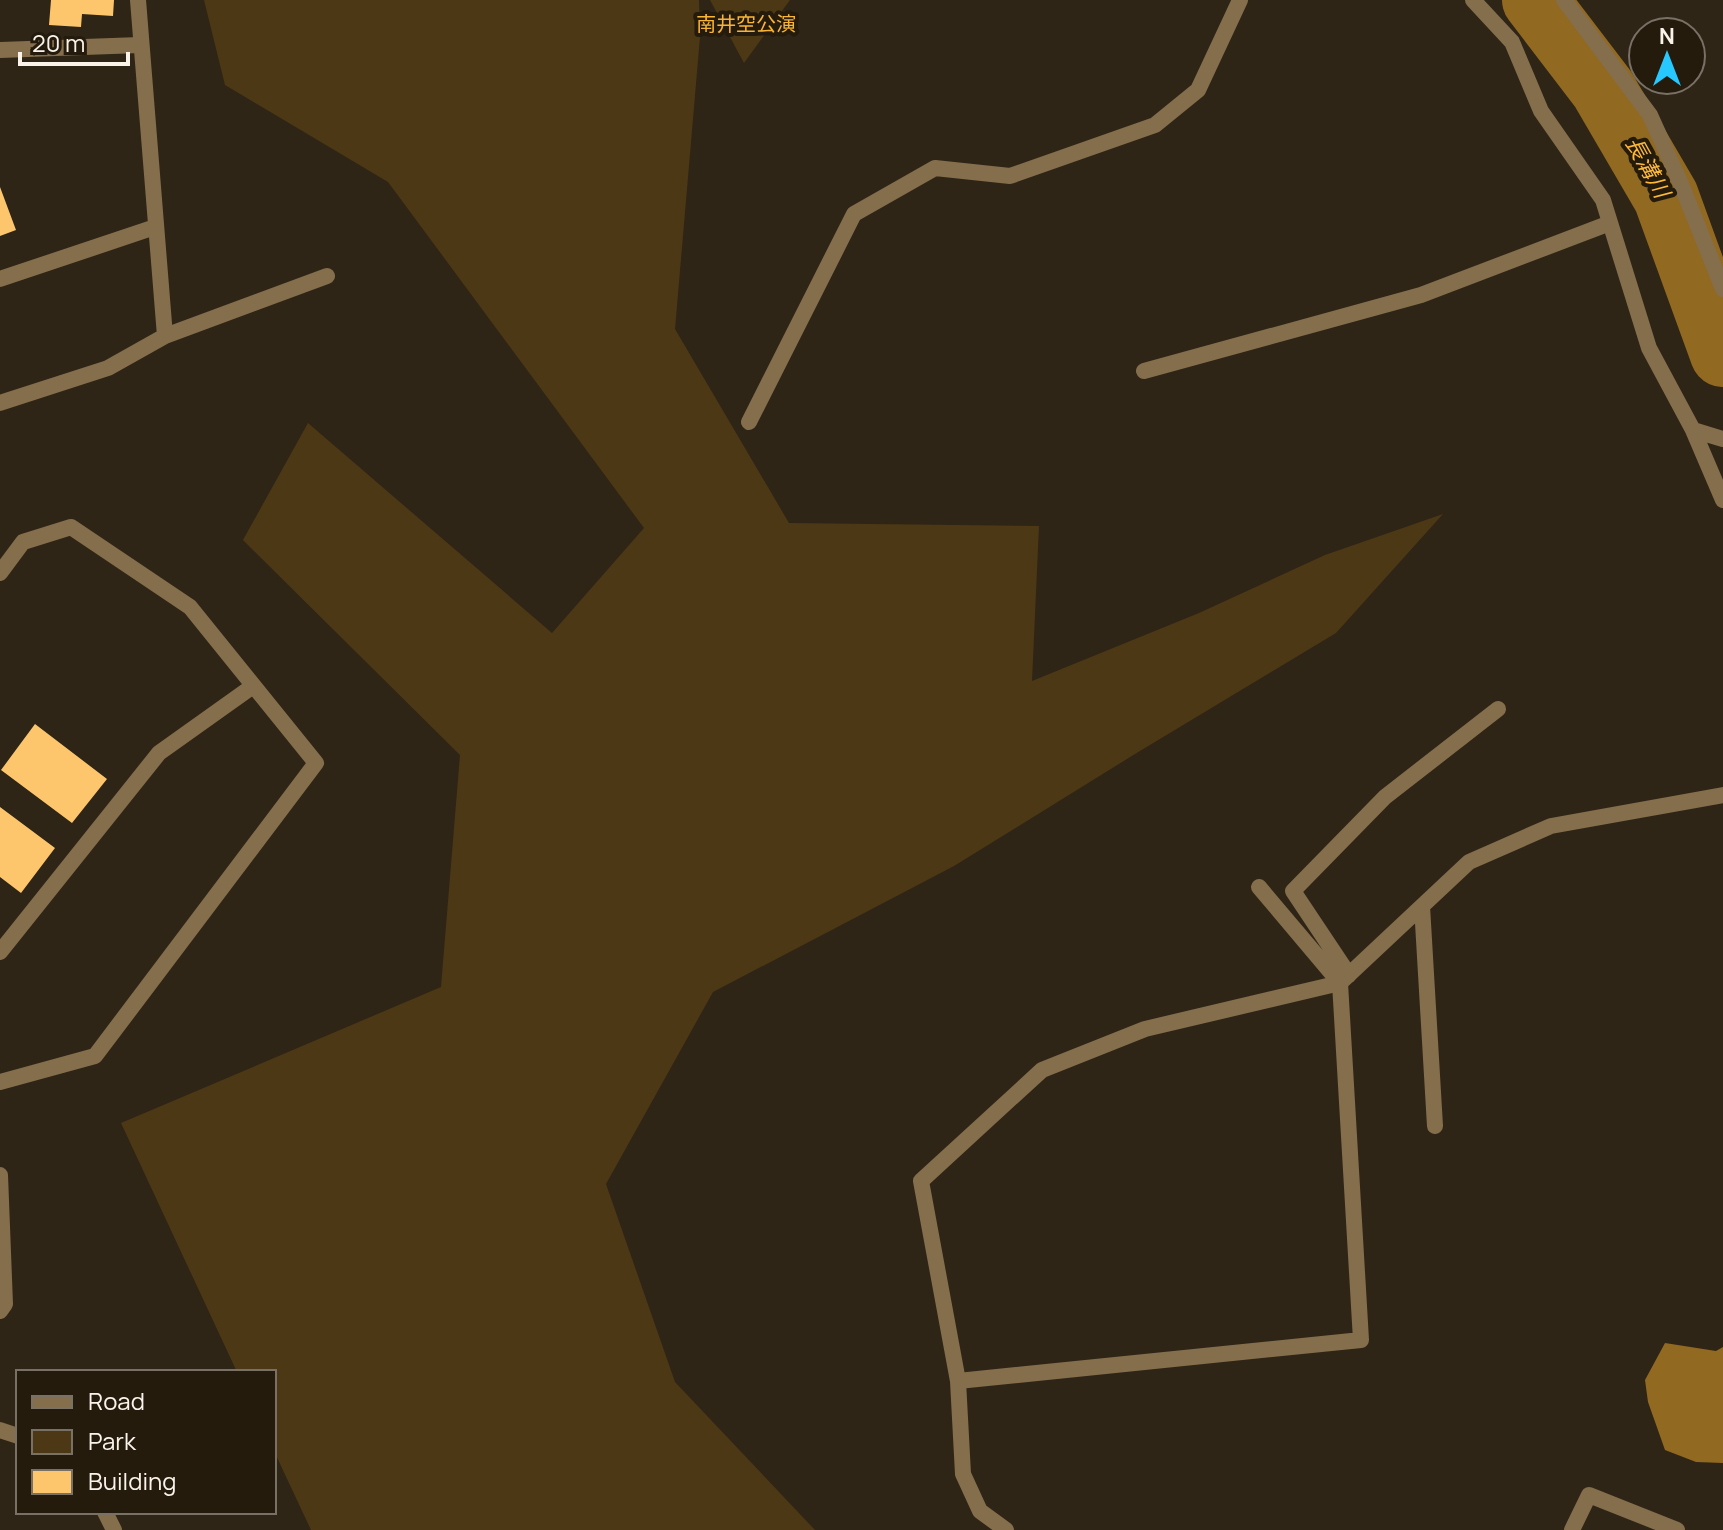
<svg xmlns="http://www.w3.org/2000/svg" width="1723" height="1530" viewBox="0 0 1723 1530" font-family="Manrope,'Noto Sans JP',sans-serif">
  <rect width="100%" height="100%" fill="#2e2517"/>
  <path fill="#4c3815" d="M204 0H699L700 37 675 329 789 523 1039 526 1032 681 1199 613 1325 555 1443 514 1336 633 1135 754 954 866 713 992 606 1184 675 1382 815 1530H311L274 1451V1372H237L121 1123 441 987 460 755 243 540 308 423 552 633 644 528 388 182 225 85Z
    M710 0H790L744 63Z"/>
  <path fill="#926921" d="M1665 1343 1716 1351 1723 1347V1463L1696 1462 1665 1450 1648 1402 1645 1380Z"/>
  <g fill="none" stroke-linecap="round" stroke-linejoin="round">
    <path stroke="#926921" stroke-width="66" d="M1535 0 1603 89 1666 197 1723 354"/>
  </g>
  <path fill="#fec66c" d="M51 0H114L113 16 82 14 81 27 49 25Z
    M0 187 16 230 0 236Z
    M35 724 107 779 72 823 1 770Z
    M0 807 55 848 21 893 0 877Z"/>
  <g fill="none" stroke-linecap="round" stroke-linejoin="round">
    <path stroke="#856e4c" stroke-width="16" d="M138 0 165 336
      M1473 0 1512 42 1541 111 1603 200 1649 348 1693 430 1723 500
      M1564 0 1650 115 1681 184 1723 289
      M0 50 140 45
      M0 279 155 227
      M1144 371 1421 295 1610 223
      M0 403 108 368 165 336 327 276
      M749 422 854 214 935 168 1010 176 1155 125 1198 90 1240 0
      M1693 430 1723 439
      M0 573 23 542 71 527 190 607 316 763 95 1056 0 1082
      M1422 906 1435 1126
      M0 952 159 753 253 686
      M1349 975 1293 891 1385 797 1498 709
      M0 1175 5 1304 0 1311
      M958 1381 1361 1340 1340 983 1259 887
      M0 1430 18 1436
      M105 1512 114 1530
      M1006 1530 980 1511 963 1474 958 1381 921 1181 1042 1070 1145 1029 1340 983 1469 862 1551 826 1723 795
      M1572 1530 1589 1495 1677 1530"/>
  </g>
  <g text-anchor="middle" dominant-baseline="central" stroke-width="8" stroke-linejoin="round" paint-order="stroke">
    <g font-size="20" fill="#fab433" stroke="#241b0d">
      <text x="746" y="23">南井空公演</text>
    </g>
    <g font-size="22" font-style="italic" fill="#feb839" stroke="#241b0d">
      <text transform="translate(1648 167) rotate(61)">長溝川</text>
    </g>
  </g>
  <rect x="16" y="1370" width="260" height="144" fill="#241b0d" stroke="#797165" stroke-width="2"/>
  <rect x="32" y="1396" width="40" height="12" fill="#856e4c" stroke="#797165" stroke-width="2"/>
  <text x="88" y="1410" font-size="24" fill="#f9f3ea">Road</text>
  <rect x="32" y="1430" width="40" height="24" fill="#4c3815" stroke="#797165" stroke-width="2"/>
  <text x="88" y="1450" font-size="24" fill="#f9f3ea">Park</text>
  <rect x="32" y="1470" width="40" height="24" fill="#fec66c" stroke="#797165" stroke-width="2"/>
  <text x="88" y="1490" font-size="24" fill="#f9f3ea">Building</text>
  <g transform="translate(1667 56)"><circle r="38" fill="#241b0d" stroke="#797165" stroke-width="2"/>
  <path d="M0-6L14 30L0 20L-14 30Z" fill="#27c8ff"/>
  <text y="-12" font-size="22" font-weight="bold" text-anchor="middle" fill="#f9f3ea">N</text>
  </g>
  <path d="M20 52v12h108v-12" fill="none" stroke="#f9f3ea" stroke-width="4"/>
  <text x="32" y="52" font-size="24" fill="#f9f3ea" stroke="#241b0d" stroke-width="6" paint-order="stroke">20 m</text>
</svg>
